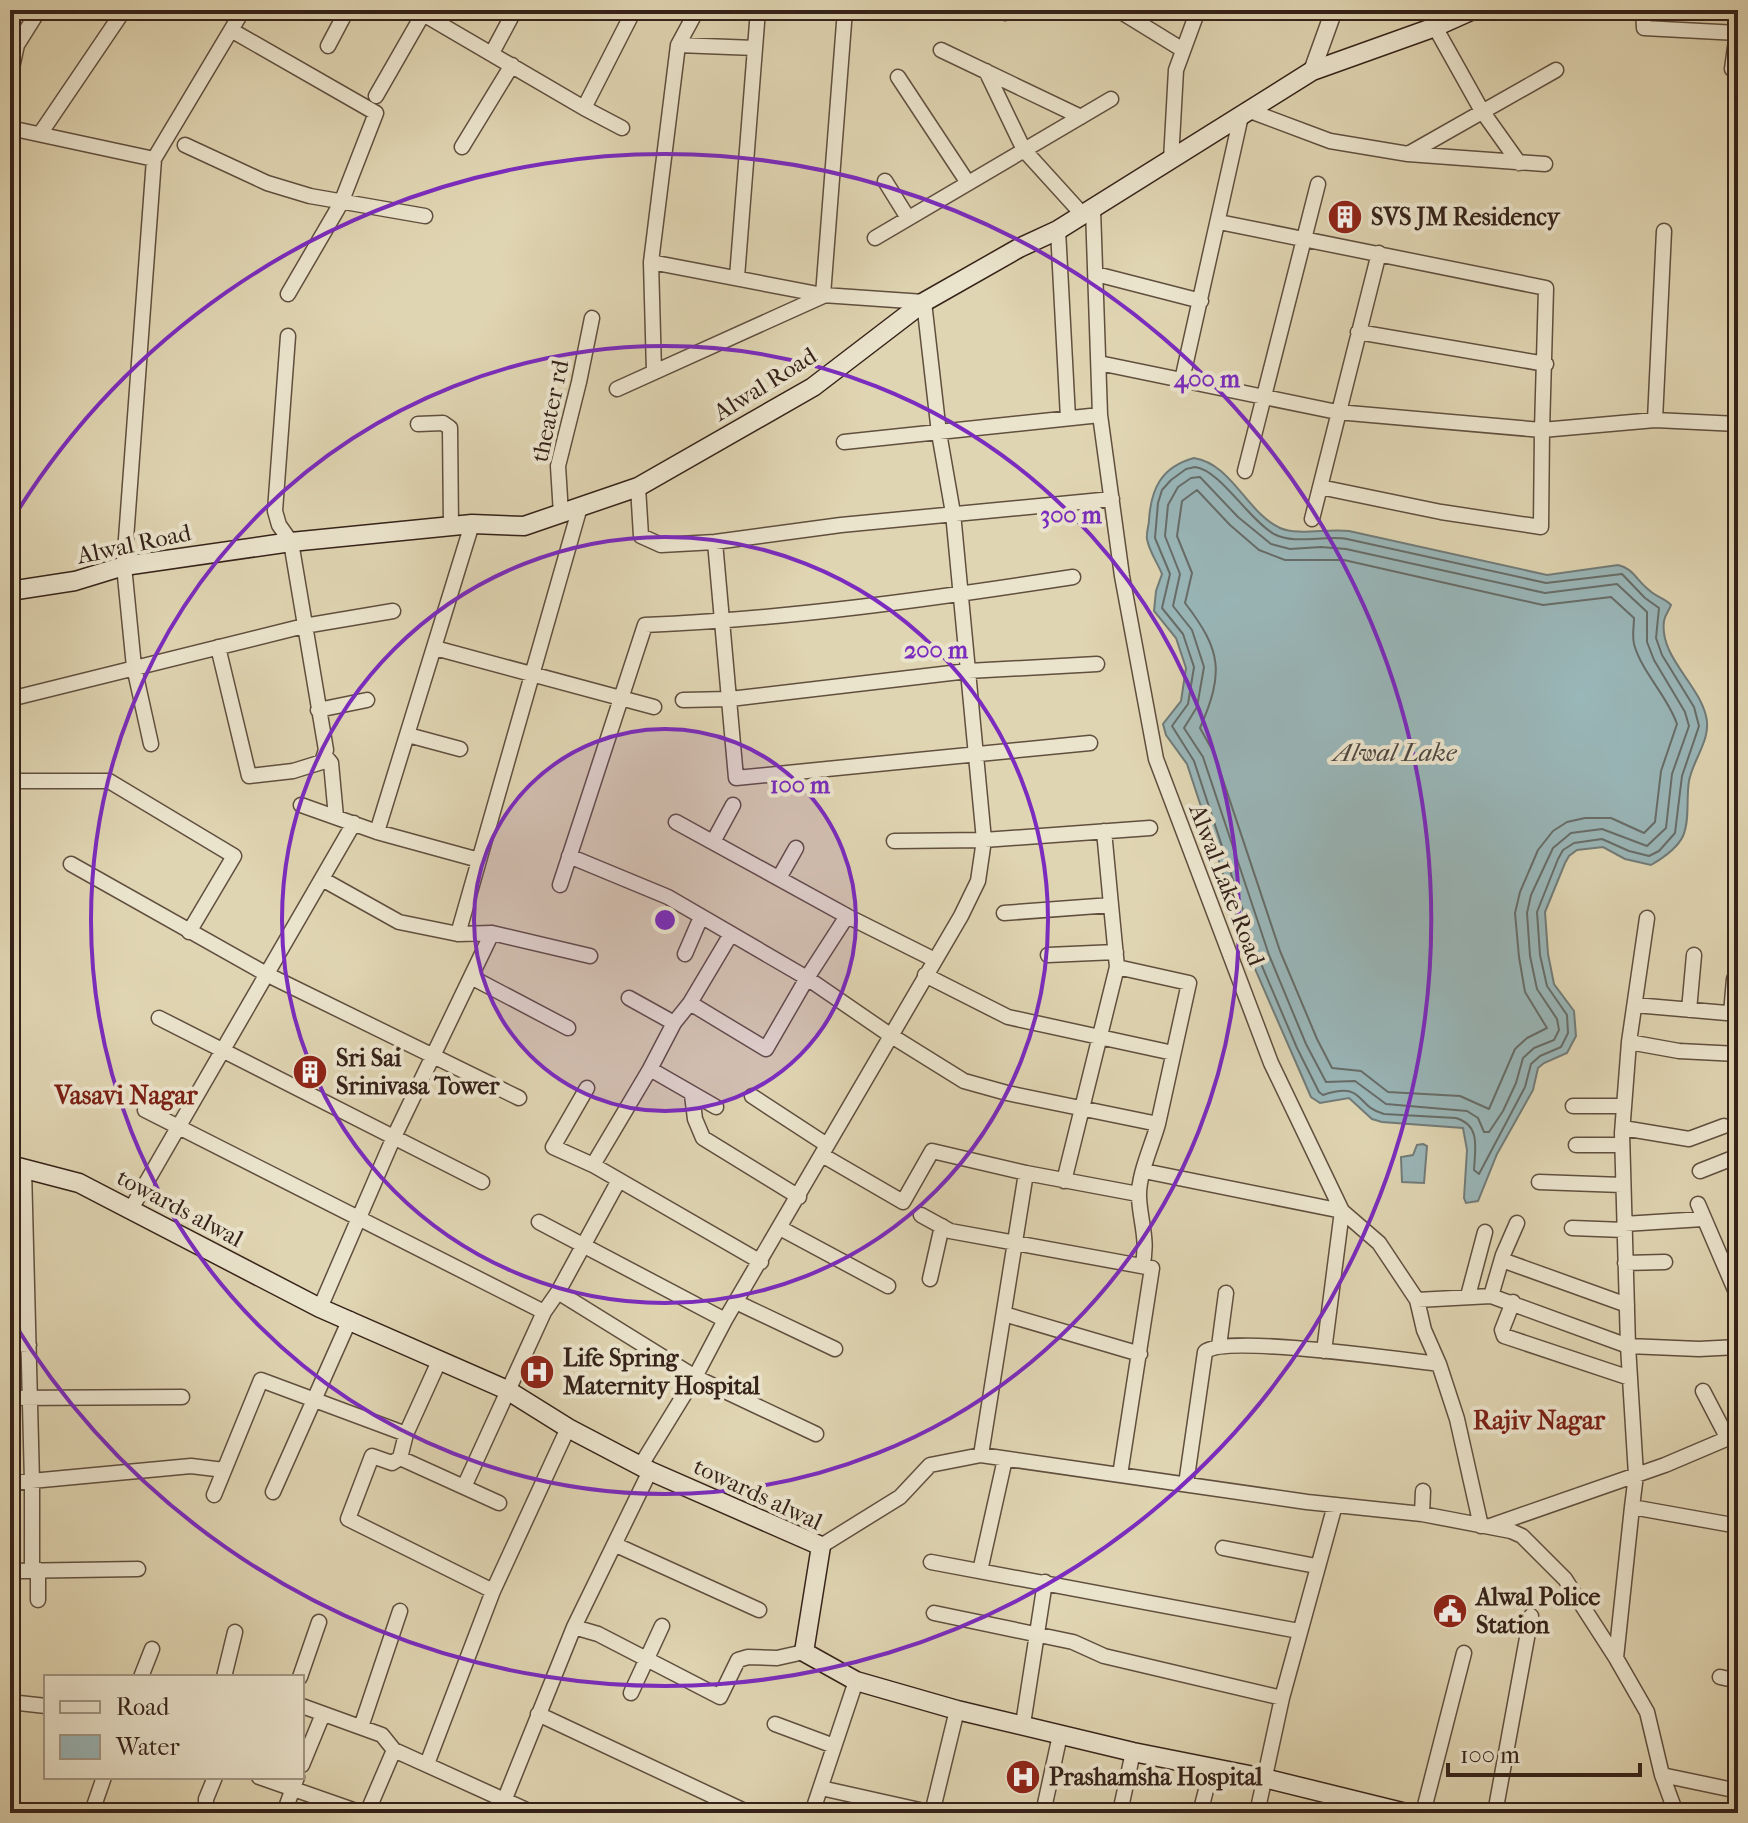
<svg xmlns="http://www.w3.org/2000/svg" width="1748" height="1823" viewBox="0 0 1748 1823" font-family="'IM FELL French Canon',serif">
  <rect width="100%" height="100%" fill="#e0d5b2"/>
  <filter id="stains"><feTurbulence type="fractalNoise" baseFrequency=".0025" numOctaves="4"/><feColorMatrix values="0 0 0 0 .2 0 0 0 0 .09 0 0 0 0 .02 0 0 0 .5 -.17"/></filter>
  <radialGradient id="worn" r=".72"><stop offset=".6" stop-color="#630" stop-opacity="0"/><stop offset="1" stop-color="#630" stop-opacity=".3"/></radialGradient>
  <path fill="#99b6b8" stroke="#717b78" stroke-width="2" d="M1194 458C1232 464 1246 512 1280 528 1298 536 1328 528 1349 531L1547 575 1618 565C1633 568 1637 581 1649 590 1656 597 1665 598 1671 605 1669 611 1665 614 1664 621 1659 656 1698 683 1706 716 1712 739 1693 759 1689 781 1686 798 1690 820 1683 836 1677 849 1663 858 1651 865L1625 859 1603 847 1577 850 1569 856 1565 863 1545 912 1548 954 1554 984 1574 1011 1576 1036 1567 1053 1544 1063 1538 1068 1533 1090 1497 1154 1478 1201 1466 1203 1464 1198 1467 1150 1463 1128 1382 1122 1372 1119 1349 1098 1320 1103 1311 1097 1252 962 1187 764 1166 735 1163 724 1181 701 1186 668 1176 638 1154 611 1156 591 1162 574C1157 562 1149 551 1147 539 1146 532 1149 526 1149 520 1151 489 1161 467 1194 458Z
    M1423 1144 1427 1146 1424 1183 1402 1182 1401 1157 1413 1155 1417 1145Z"/>
  <g fill="none" stroke-linecap="round" stroke-linejoin="round">
    <path stroke="#676c68" stroke-width="2" d="M1195 467C1220 470 1248 519 1274 534 1295 545 1324 535 1347 539L1546 583 1622 574 1645 598 1659 608 1656 638 1662 655 1694 707 1699 726 1682 776 1675 833 1659 851 1649 856 1629 851 1602 839 1574 843 1563 850 1558 859 1537 912 1540 955 1547 986 1567 1015 1568 1033 1561 1047 1540 1056 1531 1064 1525 1087 1479 1174 1474 1170C1475 1149 1481 1125 1456 1118L1384 1114C1354 1106 1366 1081 1323 1095L1319 1092 1297 1048 1259 959 1194 761 1172 726 1188 704 1194 667 1183 634 1162 608 1170 574 1155 538 1158 503 1162 490 1171 480 1186 469Z
      M1200 477 1238 517 1271 544 1290 549 1321 547 1346 549 1545 593 1617 584 1647 612V642L1654 660 1685 712 1689 726 1672 774 1666 828 1647 846 1602 829 1571 833 1553 848 1531 895 1527 913 1530 956 1537 989 1557 1019 1559 1030 1554 1040 1534 1048 1523 1058 1516 1083 1503 1111 1489 1132H1484L1478 1118 1467 1111 1386 1104 1355 1081 1326 1082 1306 1044 1269 955 1203 757 1184 728 1197 707 1204 667 1192 630 1173 606 1180 574 1165 536 1168 505 1178 487 1191 478Z
      M1197 490 1230 525 1259 550 1285 560H1344L1543 605 1611 597 1634 618C1634 626 1632 635 1634 644 1642 673 1667 695 1677 724L1661 771 1655 822 1644 833 1611 818H1585L1567 822 1553 831 1538 850 1520 892 1515 913 1519 957 1525 992 1547 1028 1527 1038 1515 1049 1489 1109 1460 1096 1388 1092 1361 1071 1332 1068 1317 1039 1280 951 1214 753 1200 728C1224 673 1222 651 1185 603L1192 573 1177 536 1182 501Z"/>
    <g stroke="#604f3f" stroke-width="17">
      <path id="minor" d="M1118 10 1183 50
        M1643 10 1644 28 1738 33
        M1005 13 1007 10
        M1435 27 1482 111 1519 163
        M231 30 376 113 341 203 288 294
        M678 45 755 48
        M328 46 347 10
        M941 50 1081 117
        M492 53 515 10
        M1732 69 1737 33
        M986 71 1024 150 1083 215
        M10 77 17 45 39 10
        M898 77 968 183
        M376 96 423 14 584 108 634 10
        M584 108 622 128
        M1250 111 1330 141 1408 154 1545 164
        M10 128 154 159
        M40 134 124 10
        M185 145 267 183 310 196 425 216
        M462 147 512 65
        M1408 154 1556 70
        M1171 160 1176 70 1198 10
        M885 181 908 218
        M1093 209 1100 415 1122 576 1156 759 1271 1063 1342 1211 1379 1243 1417 1300 1424 1330 1439 1364 1457 1419 1481 1526
        M1219 222 1546 288 1542 430 1655 420 1738 424
        M1058 230 1068 418
        M875 238 1111 99
        M1096 274 1201 301
        M737 277 758 10
        M823 295 845 10
        M1358 332 1546 364
        M1099 363 1337 412 1542 430 1541 527 1441 512 1320 487
        M654 372 651 262 678 45 697 10
        M1182 380 1241 116
        M617 389 823 296
        M1655 420 1664 231
        M418 424 443 423 450 428 451 526
        M844 442 1100 415
        M1245 471 1318 184
        M638 487 641 536 661 545 715 542 841 525 1112 499
        M561 514 558 466 579 382 592 318
        M1312 519 1379 253
        M715 542 736 778 1090 743
        M218 647 249 776 293 771 322 762 326 750 291 542 279 525 275 511 288 336
        M435 648 654 707
        M10 699 304 626 393 611
        M683 700 730 699 968 671 1097 664
        M318 710 367 700
        M408 735 460 749
        M151 744 134 667 124 566 154 159 243 10
        M326 757 331 763 336 817
        M10 781H109L234 856 189 932
        M301 805 377 832 479 860
        M676 822 847 916 935 960
        M377 832 472 524
        M894 841 984 840 1150 828
        M713 842 733 805
        M569 856 668 897 807 978 890 1035 964 1081 1007 1093 1158 1124 1189 983 1117 967 1111 905
        M71 864 268 975 519 1098
        M779 878 796 848
        M322 879 399 922 458 934 492 933 590 956
        M560 885 645 625C788 619 931 599 1073 577
        M1004 913 1111 905 1104 831
        M1647 918 1629 1042 1622 1133 1628 1346 1636 1475 1632 1507 1738 1526
        M458 934 580 507
        M685 954 701 917
        M1048 955 1116 952
        M925 975 1008 1017 1173 1053
        M471 977 568 1028
        M629 998 674 1023
        M690 1003 766 1049 807 978 847 916
        M1635 1005 1738 1014
        M1689 1010 1694 955
        M1731 1014 1734 979
        M159 1018 482 1182
        M1629 1042 1679 1051 1738 1054
        M650 1069 716 1107
        M587 1088 553 1147 593 1165 761 1262
        M692 1095 695 1119 703 1138 799 1197
        M752 1096 827 1145
        M1573 1106H1624
        M145 1110 544 1312
        M1623 1128 1689 1139 1724 1126
        M1576 1145H1622
        M10 1155H12
        M822 1155 903 1202 932 1151 1026 1173 1138 1194
        M593 1165 650 1069 674 1023 690 1003 731 934
        M24 1169 32 1482V1570
        M1144 1171 1342 1211
        M1700 1171 1738 1156
        M1064 1181 1117 967
        M1539 1182 1622 1185
        M1698 1204 1738 1297
        M131 1209 354 823
        M921 1215 950 1231 1152 1268 1120 1475
        M539 1222 725 1320
        M1624 1224 1703 1219
        M780 1228 888 1286
        M1572 1228 1624 1230
        M1502 1260 1627 1305
        M1625 1263 1665 1262
        M1142 1266C1149 1242 1140 1221 1139 1197 1138 1175 1152 1146 1158 1124
        M930 1279 942 1226
        M558 1292 695 1377 816 1434
        M1468 1296 1485 1232
        M1491 1296 1503 1255 1517 1223
        M1417 1300 1491 1296 1628 1346 1699 1349 1738 1347
        M736 1302 835 1349
        M1513 1302 1502 1330 1504 1336 1630 1378
        M320 1308 393 1139 492 933
        M1004 1314 1140 1354
        M10 1344 29 1345
        M1219 1346 1226 1293
        M1324 1351 1342 1211
        M440 1359 406 1434 400 1458 392 1463 372 1456 348 1519 493 1591
        M1703 1391 1728 1439
        M10 1398 182 1397
        M981 1455 1026 1173
        M400 1458 499 1503
        M641 1465 695 1377 725 1320 961 916 978 881 984 840 953 513 939 433 924 302 823 295 651 262
        M10 1483 191 1466 224 1470
        M1186 1484 1205 1352C1225 1334 1403 1360 1439 1364
        M464 1487 544 1312 558 1292 619 1180
        M273 1492 350 1319
        M214 1495 261 1380 406 1434
        M1422 1514 1423 1491
        M1490 1526 1665 1465 1738 1434
        M616 1545 759 1610
        M821 1546 900 1497 930 1465 981 1455 1307 1502 1422 1514 1511 1531 1522 1536 1565 1579 1616 1658 1647 1712 1662 1775 1676 1813
        M1223 1548 1316 1566
        M931 1562 1299 1631
        M10 1571 138 1569
        M980 1571 1005 1459
        M38 1600V1570
        M934 1613 1073 1642 1104 1656 1282 1698
        M574 1627 598 1634 720 1697 738 1660 748 1657 777 1658 804 1652
        M1616 1658 1632 1507
        M141 1677 152 1649
        M224 1677 235 1632
        M300 1677 319 1622
        M1720 1677 1738 1681
        M631 1693 662 1626
        M10 1702 46 1706
        M302 1706 382 1735 394 1750 533 1813
        M538 1714 749 1813
        M775 1724 834 1746
        M1023 1724 1045 1582
        M361 1727 400 1611
        M427 1764 493 1591 568 1428
        M302 1765 323 1714
        M1662 1775 1738 1791
        M259 1777 362 1813
        M821 1788 933 1813
        M504 1801 574 1627 650 1471
        M1122 1803 1133 1752
        M94 1806 104 1777
        M206 1813V1799L215 1777
        M284 1813 297 1777
        M367 1813 394 1750
        M812 1813 856 1681
        M932 1813 957 1710
        M1043 1813 1060 1735
        M1200 1813 1212 1767
        M1257 1813 1282 1698 1335 1505
        M1423 1813 1464 1653
        M1495 1813 1531 1616"/>
    </g>
    <g stroke="#604f3f" stroke-width="19">
      <path id="tertiary" d="M1312 71 1334 10"/>
    </g>
    <g stroke="#352219" stroke-width="21">
      <path id="secondary" d="M10 591 75 581 124 566 291 542 472 524 524 526 638 487 813 387 924 302 1019 248 1058 230 1312 71 1435 27 1473 10
        M10 1165 79 1183 320 1308 507 1390 568 1428 650 1471 821 1546 804 1652 856 1681 957 1710 1133 1752 1264 1778 1406 1813"/>
    </g>
    <use href="#minor" stroke="#ebe4cd" stroke-width="14"/>
    <use href="#tertiary" stroke="#ebe4cd" stroke-width="16"/>
    <use href="#secondary" stroke="#ebe4cd" stroke-width="18"/>
  </g>
  <circle cx="665" cy="920" r="191" fill="#7b2cbf" fill-opacity=".12"/>
  <g fill="none" stroke="#7b2cbf" stroke-width="4">
    <circle cx="665" cy="920" r="191"/>
    <circle cx="665" cy="920" r="383"/>
    <circle cx="665" cy="920" r="574"/>
    <path d="M12 520A766 766 0 1 1 12 1320"/>
  </g>
  <defs>
    <g id="building-disc" transform="scale(1.8)"><circle r="9.5" fill="#8f2418" stroke="#ebe4cd"/><path d="M-4-6H4V6H1V3H-1V6H-4ZM-2.5-4.3h1.7v1.8h-1.7ZM.8-4.3h1.7v1.8H.8ZM-2.5-1h1.7V.8h-1.7ZM.8-1h1.7V.8H.8Z" fill="#fff"/></g>
    <g id="hospital-disc" transform="scale(1.8)"><circle r="9.5" fill="#8f2418" stroke="#ebe4cd"/><path d="M-5-5h3v3.5h4V-5h3V5h-3V1.5h-4V5h-3Z" fill="#fff"/></g>
    <g id="civic-disc" transform="scale(1.8)"><circle r="9.5" fill="#8f2418" stroke="#ebe4cd"/><path d="M-.6-6.5H3V-4.5H.6V-3L4-1V1h2V6H-6V1h2V-1L-.6-3ZM-1.2 2.5V6h2.4V2.5Z" fill="#fff"/></g>
  </defs>
  <g fill-rule="evenodd">
    <use href="#building-disc" x="1345" y="217"/>
    <use href="#building-disc" x="310" y="1072"/>
    <use href="#hospital-disc" x="537" y="1372"/>
    <use href="#civic-disc" x="1450" y="1611"/>
    <use href="#hospital-disc" x="1023" y="1777"/>
  </g>
  <g text-anchor="middle" dominant-baseline="central" stroke-width="8" stroke-linejoin="round" paint-order="stroke">
    <g font-size="24" font-weight="bold" fill="#352219" stroke="#ebe4cd" text-anchor="start">
      <text x="1371" y="217">SVS JM Residency</text>
      <text x="336" y="1058">Sri Sai<tspan x="336" dy="28">Srinivasa Tower</tspan></text>
      <text x="563" y="1358">Life Spring<tspan x="563" dy="28">Maternity Hospital</tspan></text>
      <text x="1476" y="1597">Alwal Police<tspan x="1476" dy="28">Station</tspan></text>
      <text x="1049" y="1777">Prashamsha Hospital</text>
    </g>
    <g font-size="24" fill="#352219" stroke="#ebe4cd">
      <text transform="translate(765 384) rotate(-32)">Alwal Road</text>
      <text transform="translate(550 411) rotate(-78)">theater rd</text>
      <text transform="translate(134 544) rotate(-12)">Alwal Road</text>
      <text transform="translate(1227 885) rotate(69)">Alwal Lake Road</text>
      <text transform="translate(180 1208) rotate(28)">towards alwal</text>
      <text transform="translate(758 1494) rotate(25)">towards alwal</text>
    </g>
    <g font-size="26" font-style="italic" fill="#4e4741" stroke="#ebe4cd">
      <text x="1395" y="752">Alwal Lake</text>
    </g>
    <g font-size="26" font-weight="bold" fill="#7a1f14" stroke="#ebe4cd">
      <text x="126" y="1095">Vasavi Nagar</text>
      <text x="1539" y="1420">Rajiv Nagar</text>
    </g>
  </g>
  <circle cx="665" cy="920" r="12" fill="#7b2cbf" stroke="#ebe4cd" stroke-width="4"/>
  <g font-size="24" text-anchor="middle" font-weight="bold" fill="#7b2cbf" stroke="#ebe4cd" stroke-width="8" stroke-linejoin="round" paint-order="stroke">
    <text x="1207" y="387">400 m</text>
    <text x="1071" y="523">300 m</text>
    <text x="936" y="658">200 m</text>
    <text x="800" y="793">100 m</text>
  </g>
  <rect width="1748" height="1823" fill="none" stroke="#e0d5b2" stroke-width="40"/>
  <rect x="12" y="12" width="1724" height="1799" fill="none" stroke="#352219" stroke-width="4"/>
  <rect x="20" y="20" width="1708" height="1783" fill="none" stroke="#352219" stroke-width="2"/>
  <rect x="44" y="1675" width="260" height="104" fill="#ebe4cd" stroke="#a29685" stroke-width="2"/>
  <rect x="60" y="1701" width="40" height="12" fill="#ebe4cd" stroke="#a29685" stroke-width="2"/>
  <text x="116" y="1715" font-size="24" fill="#352219">Road</text>
  <rect x="60" y="1735" width="40" height="24" fill="#99b6b8" stroke="#a29685" stroke-width="2"/>
  <text x="116" y="1755" font-size="24" fill="#352219">Water</text>
  <path d="M1448 1763v12h192v-12" fill="none" stroke="#352219" stroke-width="4"/>
  <text x="1460" y="1763" font-size="24" fill="#352219" stroke="#ebe4cd" stroke-width="6" paint-order="stroke">100 m</text>
  <rect width="100%" height="100%" filter="url(#stains)"/>
  <rect width="100%" height="100%" fill="url(#worn)"/>
</svg>
